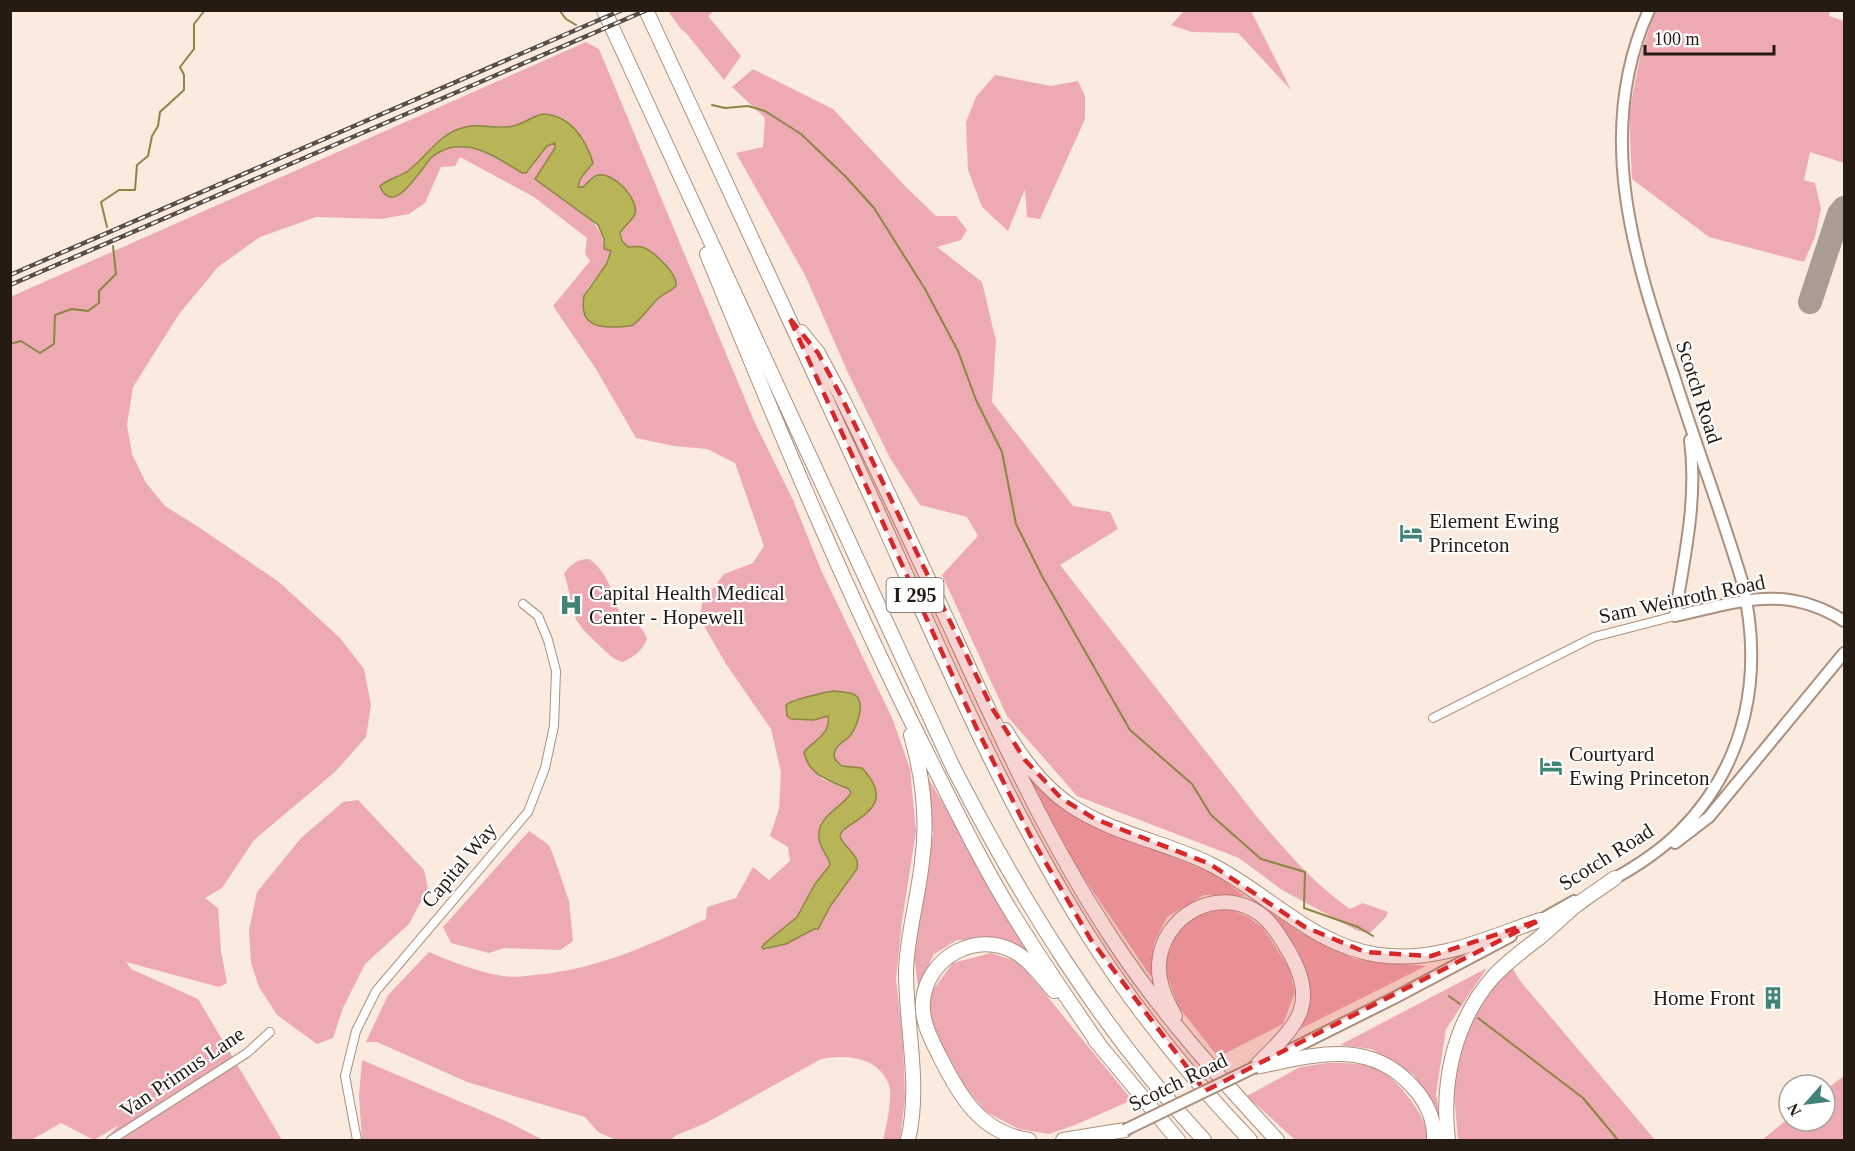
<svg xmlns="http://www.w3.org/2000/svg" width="1855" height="1151" viewBox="0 0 1855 1151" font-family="'Times New Roman',serif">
  <rect width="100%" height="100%" fill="#fbeade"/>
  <path fill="#eeaab3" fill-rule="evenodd" d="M668 11H714L708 16 741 56 724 80 686 33 681 29Z
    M1184 11H1251L1291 90 1238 33 1192 32 1171 25Z
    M1655 11H1830L1829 16 1844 21V163L1810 152 1804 180 1815 183 1821 209 1815 237 1804 262 1709 237 1632 179 1629 114 1640 57Z
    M586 42 599 49 755 423 793 500 821 570 893 720 910 769 916 831 902 921 896 979 903 1041 905 1098 900 1140H883C886 1129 893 1095 889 1085 879 1057 846 1054 821 1059L706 1123 677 1135 670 1140H616L598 1132 585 1117 467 1082 377 1042H366L388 995 429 952C453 962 477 972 503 976 514 978 525 976 535 975 599 969 649 945 706 919L707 907 736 898 753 867 769 880 790 861 788 847 770 836 779 809 781 772 771 729 726 664 700 619 702 603 724 574 753 563 764 546 735 463 707 449 674 446 636 438 596 369 553 306 590 261 585 253 587 238 534 197 460 157 455 166 441 167 425 203 409 214 381 219 316 217 260 237 218 267 179 314 133 387 127 425 132 454 146 483 165 506 200 528 279 582 340 638 364 669 371 705 366 737 336 771 254 840 222 888 205 898 218 908 221 951 227 983 219 987 126 962 131 969 198 999 282 1140H104L119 1125 94 1140 61 1123 31 1140H11L10 297ZM552 115C571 119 594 146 592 166L580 179 578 187H583L590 180 601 175C619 181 628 190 635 207L621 230 622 241 628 247C632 247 638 246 642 247 654 251 678 274 676 286L660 297 629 326H621L587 289 607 263 611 250 603 246C606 220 555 193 535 179L555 148V143L547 146 528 172C500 159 465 135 435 154 427 160 424 170 417 176 408 183 393 187 383 192L380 186C390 179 402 176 412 168 426 156 435 140 453 131 472 122 492 129 512 126 525 124 539 118 552 115ZM834 691 844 741 838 745 834 752 836 762 842 766C863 768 869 770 877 791 870 817 864 816 843 830L840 834 843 843 856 856 854 874 831 905 817 930 814 929 786 944H764L797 917 815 884 830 865C829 856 820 849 819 839 816 816 841 809 851 793L849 789 822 779 805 759C807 754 808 748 811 745 820 734 831 732 828 716L814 720 793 700C808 699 820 693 834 691Z
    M753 69 833 109 906 187 936 216H956L967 230 961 240 937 247 982 282 996 341 992 402 1073 506 1110 512 1118 529 1060 565 1257 817C1286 851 1314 884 1350 909L1363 903 1388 912 1386 917 1370 933 1358 931 1282 890 1239 858 1077 796 1007 716 942 575 978 536 967 517 920 505 890 458 849 375 805 275 736 153 763 147 765 118 732 87Z
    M995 75 1051 86 1078 81 1085 96V119L1040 219 1027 217 1025 189 1008 231 982 207 968 170 966 122 976 97Z
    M589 559C607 571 612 592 619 611 630 621 642 623 647 639 642 651 635 656 623 662 614 660 607 653 600 646 592 638 583 631 577 621 570 607 570 589 564 574 569 565 578 559 589 559Z
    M927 776 1031 954 992 939 957 940 934 954 918 986 913 949 933 833Z
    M1028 776 1079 819 1216 875 1245 896 1204 895 1167 917 1154 943 1151 977 1078 869Z
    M358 800 424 870 428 888 409 924 365 964 343 1008 333 1038 317 1044 277 1015 259 987 251 963 249 930 257 892 301 838 343 802Z
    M529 831 549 845 555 860 569 901 573 941 560 950 504 948 489 953 451 943 443 927Z
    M1227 908 1248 917 1263 928 1289 968 1295 992 1283 1024 1218 1057 1178 1006 1164 967 1176 934 1196 916Z
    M1267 910 1299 932 1355 959 1426 966 1300 1029 1310 988 1298 950Z
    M991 953 1019 962 1132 1100 1075 1125 1049 1134 1019 1129 986 1112 960 1081 928 1017 932 991 953 963Z
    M1511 966 1521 982 1655 1140H1458L1453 1082 1472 1015Z
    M1487 968 1446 1029 1436 1094 1441 1122 1414 1075 1371 1049 1340 1045Z
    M362 1060 508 1122 543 1140H362L359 1095Z
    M1327 1063C1345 1063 1367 1062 1383 1072 1399 1082 1431 1121 1427 1140H1295L1247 1096 1300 1067Z
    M1844 1076V1140H1762L1789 1118V1121H1825V1090Z"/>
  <path fill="#b8b458" stroke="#8c8643" stroke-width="1.5" d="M543 114C570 115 586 139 593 163L580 179 578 187H583C587 183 593 176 598 175 614 172 639 199 635 214 632 221 624 226 620 233L622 241 628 247C632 247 639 246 642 247 654 251 678 274 676 286 671 291 665 293 660 297 650 305 643 318 633 325 628 327 623 326 618 327 596 328 579 324 584 296L607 263 611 251 604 249V239L598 225 535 179 555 148V143L547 146 526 173H522C499 159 477 142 449 148 443 150 437 153 432 157 423 165 393 220 380 186 388 179 399 177 408 171 430 154 440 130 471 126 485 125 499 129 513 126 524 124 532 116 543 114Z
    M834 691C840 692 848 692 853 694 868 700 856 730 849 737 844 742 837 744 835 751 832 758 837 762 842 766L862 768C892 800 870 812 843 830L840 835C842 848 861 853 857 869L831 905 818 929H814L786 944 763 949 762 947 764 944 797 917 815 884 830 865C829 856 820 849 819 839 816 816 841 809 851 793L849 789C830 781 808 775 804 752 814 740 831 734 828 716L814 720 791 719 787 716 786 705C791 700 825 692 834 691Z"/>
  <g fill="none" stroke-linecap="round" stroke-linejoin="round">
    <path stroke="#8c8643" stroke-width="2" d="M559 10 566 19 576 25
      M712 105 725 108 748 106 765 111 801 134 845 176 874 208 925 289 958 351 976 400 1002 452 1016 524 1042 576 1130 730 1192 784 1211 815 1261 859 1305 872 1304 908 1358 927 1373 936
      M107 227 101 202 119 190H135L137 165 148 156 152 136 158 126 160 112 184 90V75L180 67 194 49V24L205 10
      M10 344 21 341 40 353 54 344 55 315 72 309 88 311 99 303V291L116 274 113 246
      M1449 996 1460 1004
      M1478 1018 1583 1098 1618 1140"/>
    <path stroke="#aa9c92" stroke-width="24" d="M1810 302 1839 214 1844 208"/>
    <g stroke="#aa907d" stroke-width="10">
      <path id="street" d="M1433 718 1594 637 1675 616
        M111 1140 247 1053 270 1032
        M357 1140 345 1076 356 1031 376 991 528 812 545 768 554 726 556 671 548 640 538 616 523 604"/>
    </g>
    <g stroke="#aa907d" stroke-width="14">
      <path id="secondary" d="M1690 440C1698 500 1684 558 1675 616 1739 602 1784 583 1844 621
        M1675 843 1709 817 1844 653
        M1608 882C1634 868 1659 852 1679 832 1748 763 1764 672 1742 581 1721 511 1695 443 1673 373 1633 255 1594 131 1649 10
        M1535 923 1574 901
        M1266 1062 1394 998 1511 936"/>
    </g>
    <g stroke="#aa907d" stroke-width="16">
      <path id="highway" d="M604 10 952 765C1021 900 1101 1029 1204 1140
        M646 10C723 177 801 343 877 510 942 654 1004 803 1090 938 1136 1010 1191 1078 1250 1140
        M707 254C772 413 837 571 913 725 942 783 970 842 1003 898 1033 949 1067 998 1100 1046
        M801 332 818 353 842 398C879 472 914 548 949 624 998 731 1046 838 1111 937 1159 1011 1218 1076 1277 1140
        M1005 730C1022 758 1042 786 1070 805 1113 834 1166 842 1212 865 1269 894 1312 945 1378 955 1437 963 1485 939 1540 920
        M1175 1016C1166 1000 1158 983 1159 964 1162 915 1219 884 1260 914 1272 923 1280 937 1288 950 1322 1007 1294 1027 1255 1067
        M1095 1040 1178 1140
        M1255 1067C1312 1056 1367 1037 1412 1086 1426 1101 1435 1119 1434 1140
        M908 1140C921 1085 906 1028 906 971 907 935 918 899 922 862 928 820 923 777 911 735
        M1029 1140C981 1133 960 1097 940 1057 931 1039 921 1021 923 1001 927 957 977 930 1015 952 1031 961 1042 978 1054 991
        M1063 1140 1125 1130
        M1448 1140C1441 1082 1454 1022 1493 977 1507 962 1523 950 1539 938 1551 928 1562 917 1574 907 1587 897 1601 888 1615 878"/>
    </g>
    <use href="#street" stroke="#fff" stroke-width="8"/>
    <use href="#secondary" stroke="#fff" stroke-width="10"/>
    <use href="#highway" stroke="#fff" stroke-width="14"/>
    <g stroke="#594e45" stroke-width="4.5">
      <path id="rail" d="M10 275 622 10
        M10 285 647 10"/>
    </g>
    <use href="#rail" stroke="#fff" stroke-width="2" stroke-dasharray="7" stroke-linecap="butt"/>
    <g stroke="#aa907d" stroke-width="14" stroke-linecap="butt">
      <path id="secondary-bridge" d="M1125 1130 1255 1067"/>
    </g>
    <use href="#secondary-bridge" stroke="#fff" stroke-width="10"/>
  </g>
  <path fill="#d62828" fill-opacity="0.2" stroke="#d62828" stroke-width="4.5" stroke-dasharray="12 8" stroke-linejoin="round" d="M790 319 818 353 842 398 992 708 1025 760 1061 798 1095 819 1210 864 1305 927 1365 952 1431 956 1540 920 1205 1091 1091 940 1033 841 976 727Z"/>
  <defs>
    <g id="hotel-bare" transform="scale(1.8)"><path d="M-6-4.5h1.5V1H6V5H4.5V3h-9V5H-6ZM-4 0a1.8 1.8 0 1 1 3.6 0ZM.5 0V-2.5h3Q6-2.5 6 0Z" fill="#418477" stroke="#fff" stroke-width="2.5" paint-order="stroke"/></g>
    <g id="hospital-bare" transform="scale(1.8)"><path d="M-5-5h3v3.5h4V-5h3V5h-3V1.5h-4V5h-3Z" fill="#418477" stroke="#fff" stroke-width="2.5" paint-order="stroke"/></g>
    <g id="building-bare" transform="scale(1.8)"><path d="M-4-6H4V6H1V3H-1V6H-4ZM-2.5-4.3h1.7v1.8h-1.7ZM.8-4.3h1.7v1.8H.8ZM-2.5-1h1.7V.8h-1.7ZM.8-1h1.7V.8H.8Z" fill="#418477" stroke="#fff" stroke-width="2.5" paint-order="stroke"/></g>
  </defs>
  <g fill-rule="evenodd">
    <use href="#hotel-bare" x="1411" y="533"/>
    <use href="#hospital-bare" x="571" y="605"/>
    <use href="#hotel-bare" x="1551" y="766"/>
    <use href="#building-bare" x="1773" y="998"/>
  </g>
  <g text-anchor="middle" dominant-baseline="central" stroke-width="4.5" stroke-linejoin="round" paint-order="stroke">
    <rect fill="#fff" stroke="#665f5a" stroke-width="1.5" x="886.5" y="578" width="57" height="34" rx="4.5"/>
    <g font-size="20" font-weight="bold" fill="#251b13">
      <text x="915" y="595">I 295</text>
    </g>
    <g font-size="21" fill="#251b13" stroke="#fff">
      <text transform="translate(1699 392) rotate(72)">Scotch Road</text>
      <text transform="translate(1682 599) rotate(-12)">Sam Weinroth Road</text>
      <text transform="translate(1606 857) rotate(-32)">Scotch Road</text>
      <text transform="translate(459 865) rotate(-50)">Capital Way</text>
      <text transform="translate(182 1072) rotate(-34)">Van Primus Lane</text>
      <text transform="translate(1178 1082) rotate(-26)">Scotch Road</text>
    </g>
    <g font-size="21" fill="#251b13" stroke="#fff" text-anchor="start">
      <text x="1429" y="521">Element Ewing<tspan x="1429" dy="24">Princeton</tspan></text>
      <text x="589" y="593">Capital Health Medical<tspan x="589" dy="24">Center - Hopewell</tspan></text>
      <text x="1569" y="754">Courtyard<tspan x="1569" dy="24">Ewing Princeton</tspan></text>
      <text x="1755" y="998" text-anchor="end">Home Front</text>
    </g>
  </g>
  <rect width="1855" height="1151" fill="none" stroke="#251b13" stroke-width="24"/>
  <g transform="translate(1807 1103) rotate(242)"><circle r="28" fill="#ffffff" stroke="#a8a4a1" stroke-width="1.5"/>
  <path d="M0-4.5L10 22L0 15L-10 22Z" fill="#418477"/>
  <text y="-9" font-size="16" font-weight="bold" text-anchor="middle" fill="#251b13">N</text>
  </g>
  <path d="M1645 45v9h129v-9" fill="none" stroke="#251b13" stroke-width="3"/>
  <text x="1654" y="45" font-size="18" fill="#251b13" stroke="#ffffff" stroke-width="4.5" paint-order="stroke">100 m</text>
</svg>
